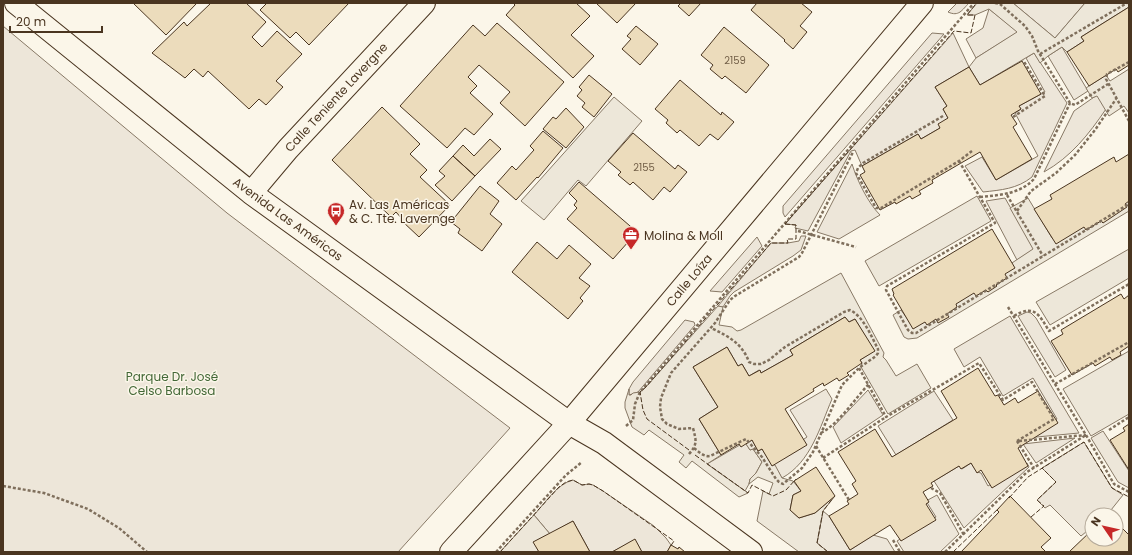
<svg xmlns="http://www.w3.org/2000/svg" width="1132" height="555" viewBox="0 0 1132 555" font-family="Poppins,sans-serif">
  <rect width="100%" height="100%" fill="#fbf6e9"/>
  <path fill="#ede6d9" stroke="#887966" d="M957 3H969C962 10 959 17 948 12Z
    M1013 3H1085L1055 38Z
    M989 9 1018 32 976 58 966 39 983 28Z
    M3 26 227 213 510 428 398 552H3Z
    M932 33 944 34 785 217 783 213V206Z
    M953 33 969 67 935 87 947 106 943 109 948 118 940 128 921 139 918 134 862 166 855 150 851 151 808 231 795 228 796 225 785 224Z
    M1062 47 1088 91 1074 100 1048 56Z
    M1034 53 1067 103 1032 177C1017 189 1001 190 983 192L965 166 982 157 996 180 1038 156 1015 113 1021 109 1019 106 1045 92 1026 58Z
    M1097 95 1106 109C1089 134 1071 157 1044 172L1074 111Z
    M852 164C857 180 868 203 880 215L839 239 817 232Z
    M1005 198 1034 249 1017 260 986 201Z
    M801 236H806L801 250 793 256 734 292 730 296 723 307 718 306 771 243H788L799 241Z
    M757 237 762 246 722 292 710 291Z
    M1027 312 1031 313 1036 318 1066 370 1055 377 1018 316Z
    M1010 316 1079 433 1026 438 1057 419 1033 378 1003 396 980 357 964 367 954 349Z
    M685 320 694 322 695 325 638 392 629 395V389L633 382Z
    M826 389 832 399C820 427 811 462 782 478L772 461 807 437 790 410Z
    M868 390 883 415 841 443 833 427Z
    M934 391 953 420 896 455 878 426Z
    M1103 431 1129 471V488L1118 482 1091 438Z
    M1075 438 1036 463 1023 444Z
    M745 442 750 450 753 449 762 462 756 473 750 479 749 484 745 491 707 464Z
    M1084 442 1112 488 1123 495 1107 515H1092V527L1081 536 1050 505 1045 508 1037 500 1056 482 1042 468Z
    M971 463 977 472 981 473 988 486 1027 463 1029 467 964 528 934 481 959 466 962 469Z
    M573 480 582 485 589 484 593 485 603 491 654 526 666 538 671 545 667 552H642L635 540 612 552H590L573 521 550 534 534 515C545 503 557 484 573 480Z
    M937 495 959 534 940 552H904L897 541 936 517 926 501Z
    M823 511 829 516 850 550 873 535 887 539 895 552H828L817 543Z"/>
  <path fill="#ede7d9" stroke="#887966" d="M977 3H1013L1055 38 1085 3H1129V7L1081 37 1084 41 1067 52 1062 47 1048 56 1040 63 1034 53 980 85 969 67 976 58 1017 32 989 9 975 15H967Z
    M1129 69V113L1124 106 1109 116 1097 96 1092 98 1086 88 1106 75 1110 81Z
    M614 97 642 121 586 186 578 180 544 220 521 201Z
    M977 196 991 221 879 286 865 261Z
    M1129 197V211L917 338 908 339 904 337 893 315 901 310 914 328 1033 249 1010 208 1028 198 1052 238 1067 233Z
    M1129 249V278L1050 325 1036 302Z
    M841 273 884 353 883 357 886 360 896 376 917 364 931 388 888 414 861 367 862 363 860 360 874 351 855 319 849 322 845 317 790 350 793 355 761 373 759 370 749 376 742 364 738 366 727 347 693 367 718 407 699 419 721 455 707 464 748 493 739 497 692 461 686 468 679 462 684 455 649 430 644 435 632 427 625 408V402L629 389V395H631L633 393 640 392 646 387 718 306 723 307 719 325 732 327 737 331 741 330Z
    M1129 351V414L1091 436 1063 389Z
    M752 440 758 451 762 449 772 465H775L782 478 793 481 801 491 793 495 790 510 799 518 815 513 835 496 823 511 817 543 828 552H799L757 521 763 491 769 494 773 483 758 477 749 484 750 479 756 473 762 462 753 449 750 450 746 444Z
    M534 515 550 534 534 542 539 552H500Z"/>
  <path fill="#ecdcbc" stroke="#4a3520" d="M133 3H197L166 35Z
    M211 3H246L266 22 252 37 262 47 277 31 302 54 276 81 283 87 266 105 259 99 249 109 208 71 203 77 194 69 185 78 152 53 184 22 187 26Z
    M267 3H349L309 45 296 32 290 38 260 10Z
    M513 3H576L590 16 571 35 594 56 573 78 506 15 515 5Z
    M596 3H636L617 23Z
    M681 3H701L689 16 678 6Z
    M757 3H801L812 12 800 26 807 32 793 49 784 41 785 40 751 10Z
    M1129 7V65L1118 72 1116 69 1089 86 1067 52 1084 41 1081 37Z
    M497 23 564 82 525 126 500 103 510 92 479 65 468 77 477 86 470 93 493 114 474 135 465 128 447 148 400 106 473 25 485 36Z
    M636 26 658 44 640 65 622 49 631 39 627 36Z
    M724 27 769 65 746 93 725 76 722 79 710 69 713 65 701 55Z
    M1022 61 1041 94 1019 106 1021 109 1011 115 1017 124 1013 127 1032 159 996 180 980 152 932 180 933 183 919 191 921 194 912 199 910 196 896 204 895 202 880 210 860 175 865 172 862 166 918 134 921 139 940 128 938 124 948 118 943 109 947 106 935 87 969 67 980 85Z
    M589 75 612 94 594 117 582 107 585 103 577 96 582 90 579 87Z
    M680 80 721 115 722 112 734 122 718 140 710 134 699 146 680 130 677 133 666 123 668 120 655 109Z
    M382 107 420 144 410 154 427 170 420 177 450 205 419 237 402 221 403 220 396 212 391 217 332 160Z
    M566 108 584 127 566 148 543 129 553 117 556 119Z
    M543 131 563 148 538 178 537 177 516 200 497 183 512 166 516 170 534 150 530 146Z
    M633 133 675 169 678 165 687 172 670 192 664 187 653 200 633 182 630 185 618 175 621 172 608 161Z
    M490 139 501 149 475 176 453 156 463 145 474 156Z
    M1129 154V201L1125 204 1127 207 1103 223 1101 221 1086 230 1084 227 1056 244 1034 209 1052 199 1050 195 1114 157 1116 162Z
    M453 156 475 176 452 201 435 185 445 176 439 171Z
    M579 182 637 232 613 259 567 219 577 208 574 205 577 201 569 193Z
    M480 186 499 201 490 214 502 224 482 251 458 233 460 229 451 222Z
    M992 229 1015 268 1005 274 1007 278 996 285 997 286 988 292 986 290 976 296 974 293 956 304 957 307 947 314 949 317 938 323 936 319 927 325 925 322 913 329 893 295 894 294 892 289Z
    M537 242 557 259 569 245 591 264 579 278 590 286 580 298 583 301 568 319 512 272Z
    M1121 294 1124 299 1129 295V346L1120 352 1121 355 1112 360 1110 357 1095 366 1093 363 1072 375 1051 341 1063 334 1061 330Z
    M845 317 849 322 855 319 875 351 860 360 862 363 847 373 849 375 839 381 837 378 824 386 823 383 813 389 814 391 785 409 807 445 772 466 762 449 758 451 752 440 741 447 739 444 721 455 699 419 718 407 693 367 727 347 738 366 742 364 749 376 760 370 761 373 793 355 790 350Z
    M978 368 995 396 998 395 1004 405 1015 398 1018 403 1038 391 1058 423 1018 448 1028 466 992 488 981 470 977 473 971 463 961 469 959 466 931 483 933 486 923 492 929 502 926 504 936 520 901 541 890 525 850 550 829 516 849 504 847 501 858 494 852 484 856 481 838 452 875 429 892 457 957 418 941 391Z
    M1129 424V470L1110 440 1125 431 1123 428Z
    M816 467 835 496 815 513 799 518 790 510 793 495 801 491 794 481Z
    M1010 496 1051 538 1041 547 1046 552H961L999 512 997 510Z
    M573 521 590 552H539L533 542Z
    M1116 522 1129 535V552H1069L1092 530V539H1116Z
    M635 539 642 552H612Z
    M671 545 678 549 679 547 685 552H667Z"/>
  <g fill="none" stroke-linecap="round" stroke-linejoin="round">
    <g stroke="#4a3520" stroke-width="24">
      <path id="minor" d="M16 3 251 193 569 423 604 443 751 552
        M251 193 288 149 424 3"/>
    </g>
    <g stroke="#4a3520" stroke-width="24">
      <path id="major" d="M451 552 569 423 922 3"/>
    </g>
    <path stroke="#7f6f5c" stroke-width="2.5" stroke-dasharray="3 2" stroke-linecap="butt" d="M995 3 1000 4 1025 26 1032 36 1038 51 1070 103 1075 105 1108 84
      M1040 54 1127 3
      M1129 62 1107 74 1106 79 1129 121
      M943 116 863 163 858 168 856 173 876 208H881L959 161 972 151
      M1013 117 1045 96 1023 60
      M959 161 995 223 887 286 886 290 908 330 912 333H916L1129 204
      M1007 195 1043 256
      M980 197C1000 195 1020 194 1034 179L1070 103
      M1017 211 1031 191 1056 173 1075 155 1095 130 1116 99
      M798 231 856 247
      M1008 307 1086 435 1114 484 1129 492
      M1014 316C1034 304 1039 314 1049 331L1129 284
      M859 368 886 417 979 363 1003 400 1032 382 1054 419 1017 441
      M1055 384 1129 342
      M626 426 633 420 635 404 640 392 974 3
      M1109 430 1129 417
      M821 433C840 423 855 398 870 383
      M1017 441 1034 468
      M1019 441 1086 435
      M816 446 849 500
      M694 448C699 452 704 457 710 456L746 439 762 457 776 479 779 482 783 484 802 468 813 452 842 385 859 368 876 356 878 353V349C871 336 864 317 850 310L844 312 785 347 769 360 761 364H754L749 362C742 343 728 336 711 328
      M689 454C698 444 696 440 693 428L679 429 667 424 662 419 660 407 661 398 671 373 715 323 730 300 735 296 799 257 802 253 853 152
      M823 458 886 417
      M3 486 44 493 88 509 119 528 147 552
      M931 488 940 493 964 535
      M893 540 900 552
      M496 552 566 475 582 462
      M945 552 1027 472 1086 435"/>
    <use href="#minor" stroke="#fbf6e9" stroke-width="22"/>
    <use href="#major" stroke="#fbf6e9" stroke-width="22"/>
    <path stroke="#4a3520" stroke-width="1" stroke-dasharray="5 2" stroke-linecap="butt" d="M785 224 954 31 971 33 975 15H967L975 5
      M689 450 647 419 643 410 640 392 646 387 771 243H788L787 239H796V225L785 224
      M695 455 748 493 752 485 773 496 786 490 796 479
      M1009 498 1028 477 1084 442 1112 488 1129 497
      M1031 517 1044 506 1037 500 1056 482 1042 468
      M500 552 559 487 566 482 573 480 582 485 589 484 593 485 603 491 674 541 670 547
      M828 552 817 543 823 511 833 498
      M953 552 999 508"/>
  </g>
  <defs>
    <g id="bus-pin" transform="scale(0.9)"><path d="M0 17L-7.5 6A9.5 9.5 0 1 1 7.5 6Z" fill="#c62828" stroke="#fbf6e9"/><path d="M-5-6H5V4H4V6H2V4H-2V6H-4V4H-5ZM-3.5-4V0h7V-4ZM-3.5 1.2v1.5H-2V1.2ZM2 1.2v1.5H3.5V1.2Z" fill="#fff"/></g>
    <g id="office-pin" transform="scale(0.9)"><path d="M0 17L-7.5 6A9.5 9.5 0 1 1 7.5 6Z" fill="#c62828" stroke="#fbf6e9"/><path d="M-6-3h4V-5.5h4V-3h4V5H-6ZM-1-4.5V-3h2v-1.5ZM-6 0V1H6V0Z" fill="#fff"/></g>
  </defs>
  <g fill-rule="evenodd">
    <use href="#bus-pin" x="336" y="211"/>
    <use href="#office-pin" x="631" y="235"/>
  </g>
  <g text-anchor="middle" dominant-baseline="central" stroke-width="3" stroke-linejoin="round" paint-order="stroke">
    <g font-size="10" fill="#725f47">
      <text x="735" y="60">2159</text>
      <text x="644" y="167">2155</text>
    </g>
    <g font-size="12" fill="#4a3520" stroke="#fbf6e9">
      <text transform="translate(336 97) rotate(-47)">Calle Teniente Lavergne</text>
      <text transform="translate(288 219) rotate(36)">Avenida Las Américas</text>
      <text transform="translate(689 280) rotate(-50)">Calle Loíza</text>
    </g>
    <g font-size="12" fill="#4a3520" stroke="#fbf6e9" text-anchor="start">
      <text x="349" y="204">Av. Las Américas<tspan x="349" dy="14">&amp; C. Tte. Lavernge</tspan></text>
      <text x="644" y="235">Molina &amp; Moll</text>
    </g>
    <g font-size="12" fill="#436837" stroke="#fbf6e9">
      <text x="172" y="376">Parque Dr. José<tspan x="172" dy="14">Celso Barbosa</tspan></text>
    </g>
  </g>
  <rect width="1132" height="555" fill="none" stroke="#4a3520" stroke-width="8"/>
  <g transform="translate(1104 527) rotate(304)"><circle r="19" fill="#fbf6e9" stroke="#b4a999"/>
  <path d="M0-3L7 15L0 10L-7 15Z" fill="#c62828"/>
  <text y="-6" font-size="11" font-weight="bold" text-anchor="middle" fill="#4a3520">N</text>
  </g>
  <path d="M10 26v6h92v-6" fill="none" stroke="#4a3520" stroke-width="2"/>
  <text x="16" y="26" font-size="12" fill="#4a3520" stroke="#fbf6e9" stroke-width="3" paint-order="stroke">20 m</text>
</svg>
